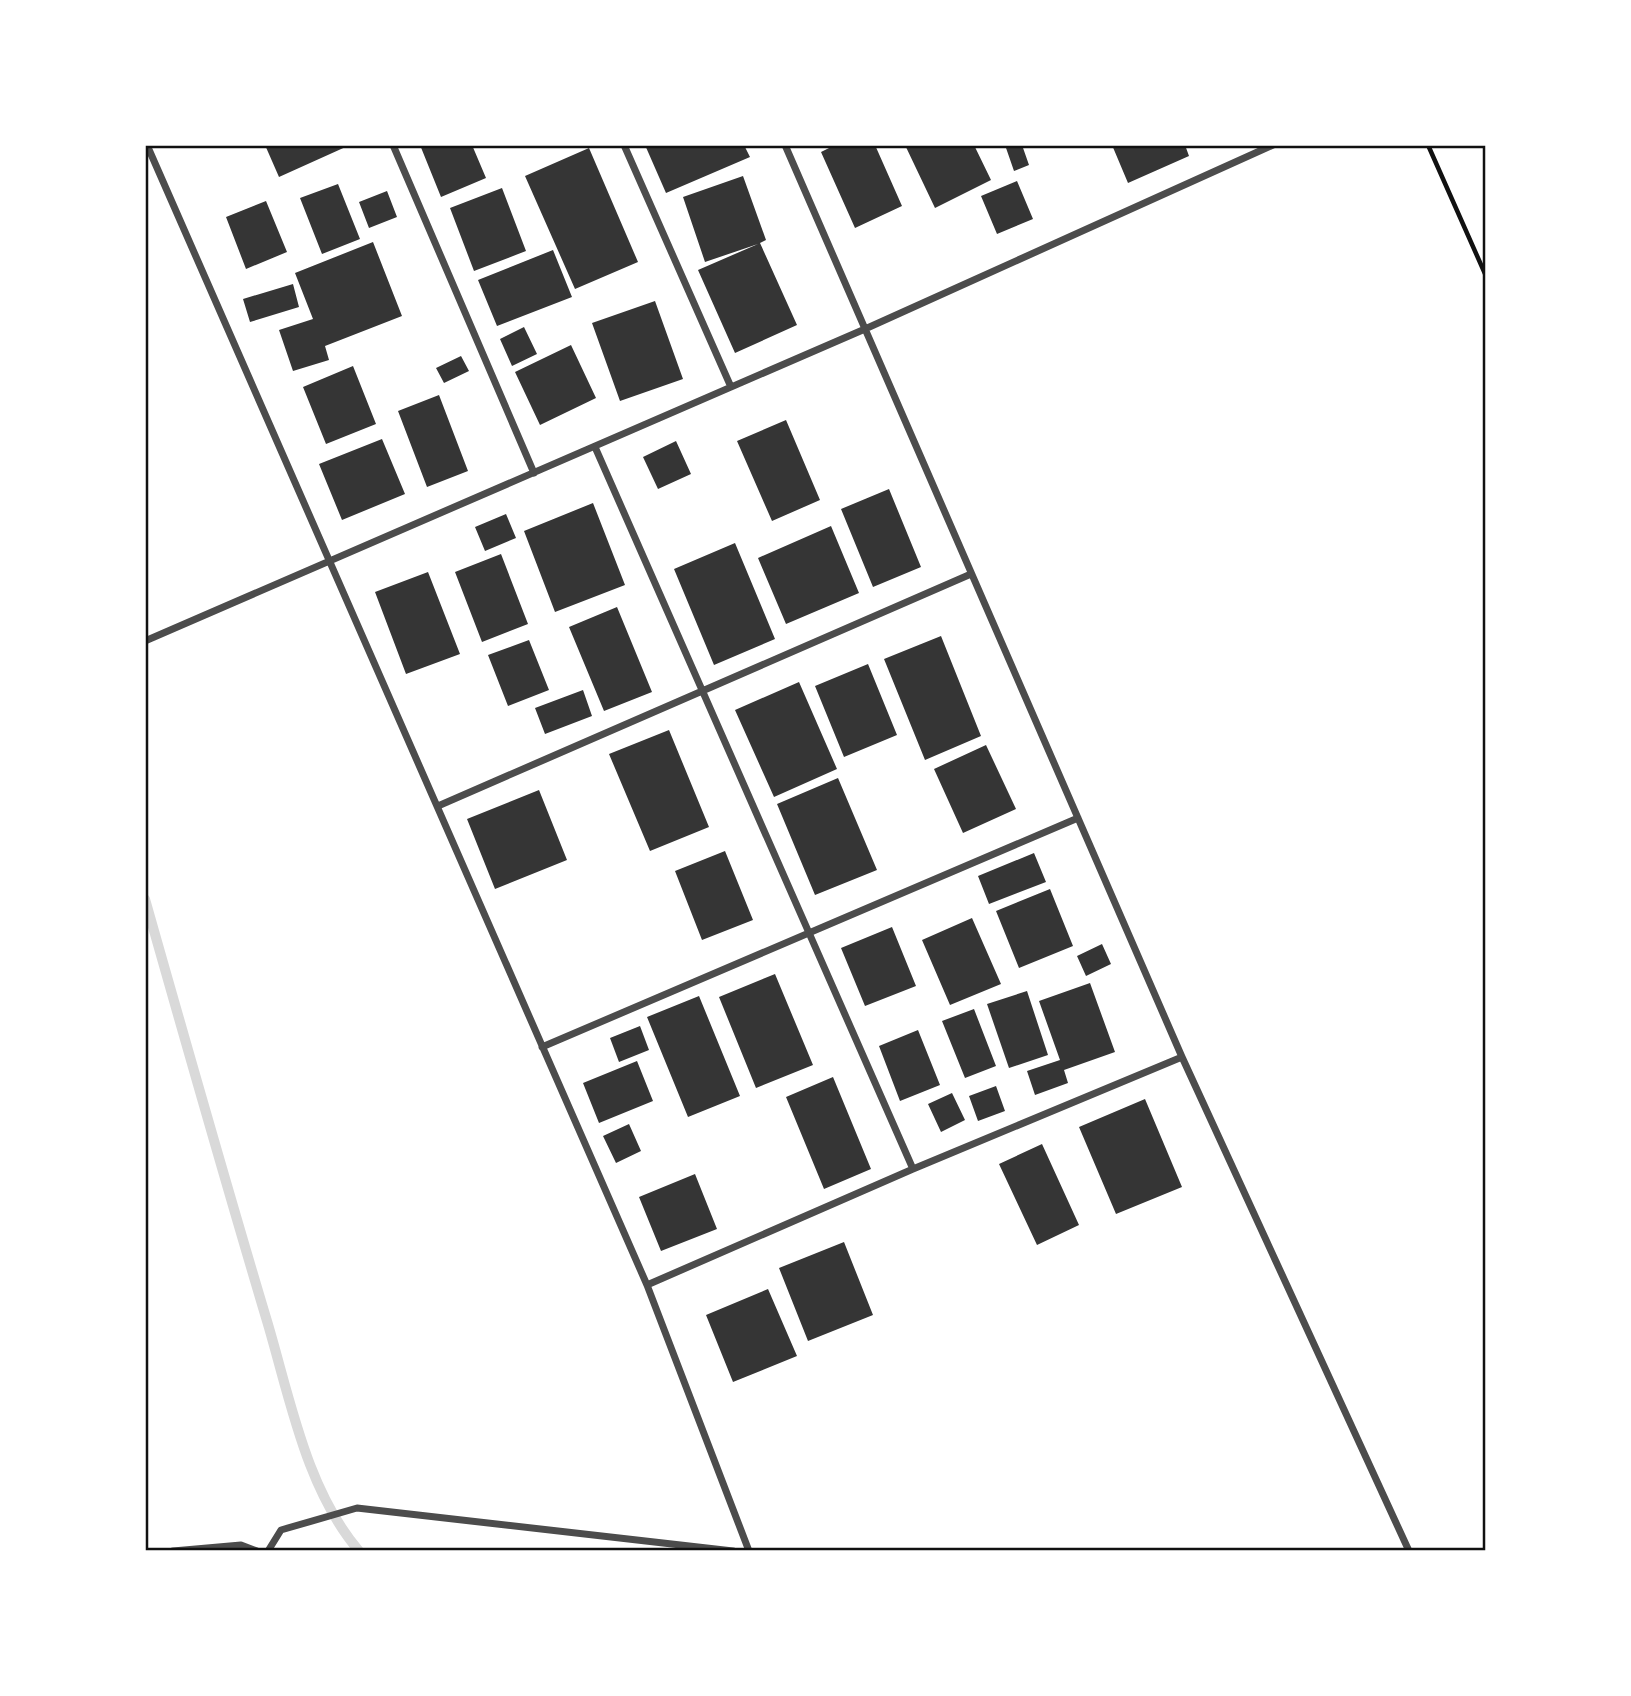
<svg xmlns="http://www.w3.org/2000/svg" width="1631" height="1696" viewBox="0 0 1631 1696" font-family="'Work Sans',sans-serif">
  <rect width="100%" height="100%" fill="#fff"/>
  <g fill="none" stroke-linecap="round" stroke-linejoin="round">
    <path stroke="#d9d9d9" stroke-width="10" d="M145 899C185 1040 225 1181 267 1321 290 1398 306 1489 359 1551"/>
  </g>
  <path fill="#353535" d="M265 145H350L279 177Z
    M420 145H472L486 178 441 197Z
    M645 145H744L750 157 666 193Z
    M835 145H875L902 206 855 228 821 152Z
    M905 145H974L991 180 935 208Z
    M1005 145H1022L1029 165 1014 171Z
    M1112 145H1185L1189 156 1128 183Z
    M589 148 638 262 575 289 525 176Z
    M743 176 766 240 760 243 797 325 735 353 698 270 758 244 705 262 683 197Z
    M1017 181 1033 219 997 234 981 196Z
    M338 184 360 239 322 254 300 198Z
    M502 188 526 251 474 271 450 208Z
    M387 191 397 217 369 228 359 202Z
    M266 201 287 252 246 269 226 217Z
    M373 242 402 316 325 346 329 360 293 371 279 330 313 319 295 273Z
    M553 250 572 297 497 326 478 280Z
    M293 284 299 307 250 322 243 299Z
    M655 301 683 379 620 401 592 323Z
    M524 327 537 354 512 366 500 339Z
    M571 345 596 398 540 425 515 372Z
    M461 356 469 371 444 383 436 368Z
    M353 366 376 424 326 444 303 387Z
    M439 395 468 471 427 487 398 411Z
    M786 420 820 500 772 521 737 441Z
    M382 439 405 494 342 520 319 464Z
    M676 441 691 474 658 489 643 457Z
    M889 489 921 567 873 587 841 509Z
    M593 503 625 585 555 612 524 531Z
    M506 514 516 538 485 551 475 527Z
    M831 526 859 593 786 624 758 558Z
    M735 543 775 639 714 665 674 569Z
    M501 554 528 624 482 642 455 572Z
    M428 572 460 654 406 674 375 592Z
    M617 607 652 692 604 711 569 627Z
    M941 636 981 736 925 760 884 659Z
    M529 640 549 690 508 706 488 655Z
    M868 664 897 735 844 757 815 686Z
    M799 682 837 769 774 797 735 710Z
    M583 690 592 716 545 734 535 708Z
    M669 730 709 827 650 851 609 754Z
    M986 745 1016 809 963 833 934 769Z
    M838 778 877 870 815 895 777 804Z
    M539 790 567 860 495 889 467 819Z
    M725 851 753 920 702 940 675 871Z
    M1034 853 1046 882 989 904 978 876Z
    M1050 889 1073 946 1019 968 996 911Z
    M972 918 1001 984 950 1005 922 940Z
    M892 927 916 986 865 1006 841 948Z
    M1102 944 1111 964 1086 976 1077 956Z
    M775 974 813 1065 756 1088 719 997Z
    M1090 983 1115 1052 1064 1070 1068 1083 1035 1095 1027 1071 1060 1060 1039 1001Z
    M1027 991 1048 1055 1009 1068 987 1004Z
    M699 996 740 1096 688 1117 647 1017Z
    M974 1009 996 1066 965 1078 942 1021Z
    M640 1026 649 1050 619 1062 610 1038Z
    M918 1030 940 1085 900 1101 879 1046Z
    M637 1061 653 1101 599 1123 583 1083Z
    M833 1077 871 1169 824 1189 786 1097Z
    M996 1086 1005 1111 978 1121 969 1096Z
    M952 1093 965 1120 941 1132 928 1104Z
    M1145 1099 1182 1187 1116 1214 1079 1127Z
    M629 1124 641 1151 616 1163 603 1136Z
    M1042 1144 1079 1225 1037 1245 999 1164Z
    M695 1174 717 1229 661 1251 639 1197Z
    M844 1242 873 1315 808 1341 779 1268Z
    M768 1289 797 1356 733 1382 706 1315Z"/>
  <g fill="none" stroke-linecap="round" stroke-linejoin="round">
    <path stroke="#111" stroke-width="4.5" d="M1428 145 1486 276"/>
    <path stroke="#4c4c4c" stroke-width="7" d="M147 145 647 1285 749 1551
      M393 145 534 473
      M624 145 731 387
      M785 145 1182 1057 1409 1551
      M595 447 913 1169
      M145 641 865 329 1273 145
      M438 806 971 574
      M542 1047 1078 818
      M647 1285 913 1169 1182 1057
      M173 1551 241 1545 257 1551
      M268 1551 281 1530 357 1508 733 1551"/>
  </g>
  <rect width="1631" height="1696" fill="none" stroke="#ffffff" stroke-width="294"/>
  <rect x="147" y="147" width="1337" height="1402" fill="none" stroke="#111" stroke-width="2.5"/>
</svg>
